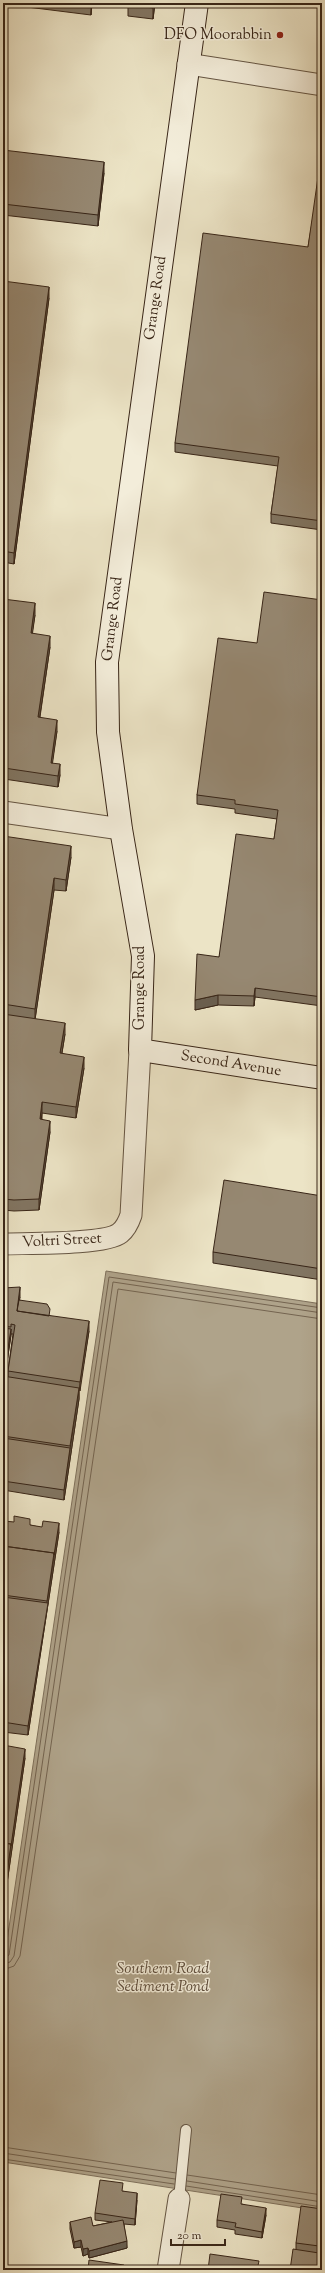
<svg xmlns="http://www.w3.org/2000/svg" width="325" height="2273" viewBox="0 0 325 2273" font-family="'Sorts Mill Goudy',serif">
  <rect width="100%" height="100%" fill="#ece4c6"/>
  <filter id="stains"><feTurbulence type="fractalNoise" baseFrequency=".005" numOctaves="4"/><feColorMatrix values="0 0 0 0 .2 0 0 0 0 .09 0 0 0 0 .02 0 0 0 .5 -.17"/></filter>
  <radialGradient id="worn" r=".72"><stop offset=".6" stop-color="#630" stop-opacity="0"/><stop offset="1" stop-color="#630" stop-opacity=".3"/></radialGradient>
  <path fill="#afa38a" stroke="#7f715c" d="M106 1271 322 1304V2211L3 2162V1968Z"/>
  <g fill="none" stroke-linecap="round" stroke-linejoin="round">
    <path stroke="#746450" stroke-width="1" d="M3 1959 9 1955 109 1277 322 1308
      M3 1964 10 1962 14 1956 113 1282 322 1313
      M3 1970 14 1966 20 1956 118 1289 322 1319
      M3 2147 176 2173
      M3 2153 175 2179
      M3 2159 174 2184
      M187 2175 322 2195
      M187 2181 322 2202
      M186 2186 322 2207"/>
    <g stroke="#655543" stroke-width="12">
      <path id="lane" d="M179 2199 186 2130"/>
    </g>
    <g stroke="#655543" stroke-width="23">
      <path id="street" d="M188 64 322 85
        M3 812 121 829
        M3 1244C26 1243 105 1245 120 1233 125 1229 129 1221 131 1215L140 1050
        M168 2270 179 2199"/>
    </g>
    <g stroke="#382517" stroke-width="24">
      <path id="secondary" d="M197 3 107 662 108 732 121 829 143 956 140 1050 322 1078"/>
    </g>
    <use href="#lane" stroke="#f3edda" stroke-width="10"/>
    <use href="#street" stroke="#f3edda" stroke-width="21"/>
    <use href="#secondary" stroke="#f3edda" stroke-width="22"/>
  </g>
  <path fill="#817562" stroke="#382517" fill-rule="evenodd" d="M3 3H92L91 15 3 4Z
    M155 3 153 19 128 16V5Z
    M3 150 104 173 98 226 3 215Z
    M322 163V530L271 523V514L278 466 175 452V443L308 247Z
    M3 281 49 298 14 564 3 562Z
    M3 599 35 615 32 633 50 647 40 717 57 731 52 763 60 775 58 787 4 779V766H3Z
    M322 600V1006L255 997 254 1006 218 1005 195 1010 219 957 274 839 277 819 235 813V809L197 804V795L257 643Z
    M3 836 71 857 66 891 54 890 35 1019 65 1034 62 1053 84 1068 76 1118 42 1113V1119L50 1132 39 1210 14 1211 3 1210Z
    M322 1196V1280L213 1263V1252Z
    M3 1288 20 1297 19 1300 50 1316 89 1331 79 1391V1399L64 1500 3 1490ZM11 1334H13L8 1371V1377L5 1376Z
    M3 1521 30 1525 59 1532 28 1735 3 1732Z
    M3 1745 25 1758 4 1904H3Z
    M123 2191 137 2200 135 2225 124 2224 127 2248 89 2258 88 2254 83 2256 81 2247 74 2248 70 2229V2222L93 2226 112 2222 95 2220V2213Z
    M242 2204 266 2215 262 2238 235 2234V2230L217 2227V2220Z
    M322 2209V2231L319 2253V2258L320 2265 319 2270H290L296 2249V2243Z"/>
  <path fill="#695f50" stroke="#382517" d="M91 3H92L91 15Z
    M154 3H155L153 19V8Z
    M104 162V173L98 226V215Z
    M49 287V298L14 564V553Z
    M35 603V615L31 644V633Z
    M50 636V647L38 728V717Z
    M57 720V731L51 774V763Z
    M60 764V775L58 787V776Z
    M71 846V857L66 891V880Z
    M54 878V890L35 1020V1009Z
    M255 988V997L254 1006V996Z
    M218 995V1005L195 1010V1000Z
    M65 1023V1034L60 1064V1053Z
    M84 1057V1068L76 1118V1107Z
    M42 1102V1113L40 1130V1119Z
    M50 1121V1132L39 1210V1199Z
    M20 1287V1297L18 1314H17Z
    M89 1321V1331L80 1391V1382Z
    M11 1329V1336L4 1381V1374Z
    M79 1388V1399L64 1500V1490Z
    M59 1523V1532L28 1735V1726Z
    M25 1749V1758L4 1904V1893Z
    M137 2193V2200L135 2225V2219Z
    M266 2208V2215L262 2238V2232Z
    M322 2224V2231L319 2253V2246Z
    M81 2240V2247L74 2248V2242Z
    M127 2241V2248L89 2258V2251Z
    M88 2248V2254L83 2256V2249Z"/>
  <path fill="#968872" stroke="#382517" d="M128 3H154L153 8 128 5Z
    M3 150 104 162 98 215 3 204Z
    M320 163H322V521L271 514 279 457 175 443 203 233 308 247Z
    M3 281 49 287 14 553 3 551Z
    M264 592 322 600V997L255 988 254 996 218 995 195 1000 197 954 219 957 236 834 274 839 278 810 235 804V800L197 795 218 638 257 643Z
    M3 599 35 603 31 633 50 636 38 717 57 720 51 763 60 764 58 776 4 768 6 756 3 755Z
    M3 836 71 846 66 880 54 878 35 1009 3 1004Z
    M3 1014 65 1023 60 1053 84 1057 76 1107 42 1102 40 1119 50 1121 39 1199 14 1200 3 1199Z
    M224 1180 322 1196V1269L213 1252Z
    M20 1287 17 1311 89 1321 80 1382 8 1371 15 1325 11 1324V1327L3 1326V1288Z
    M19 1300 47 1304 50 1309 49 1316 17 1311Z
    M3 1328 11 1329 4 1374H3Z
    M3 1376 79 1388 70 1446 3 1436Z
    M3 1438 70 1448 64 1490 3 1481Z
    M14 1516 30 1519V1525L42 1527 43 1521 59 1523 54 1555V1553L3 1546V1521L14 1522Z
    M3 1546 54 1553 47 1601 3 1595Z
    M3 1597 48 1603 28 1726 3 1722Z
    M3 1745 25 1749 11 1846V1844L3 1843Z
    M3 1843 11 1844 4 1893H3Z
    M100 2180 123 2183 122 2191 137 2193 135 2219 95 2213Z
    M221 2194 242 2197 241 2204 266 2208 262 2232 235 2227 236 2223 217 2220Z
    M301 2206 322 2209V2224L319 2246 296 2243Z
    M91 2217 93 2226 123 2220 127 2241 89 2251 88 2248 83 2249 81 2240 74 2242 70 2222Z
    M293 2249 319 2253 318 2258H320L319 2270H290Z
    M210 2254 259 2261 257 2270H208Z
    M89 2260 124 2265 123 2270H88Z"/>
  <circle fill="#8f2418" stroke="#f3edda" stroke-width="1.5" cx="280" cy="35" r="4"/>
  <g text-anchor="middle" dominant-baseline="central" stroke-width="3" stroke-linejoin="round" paint-order="stroke">
    <g font-size="15" fill="#382517" stroke="#f3edda" text-anchor="end">
      <text x="272" y="35">DFO Moorabbin</text>
    </g>
    <g font-size="15" fill="#382517" stroke="#f3edda">
      <text transform="translate(156 298) rotate(-82)">Grange Road</text>
      <text transform="translate(113 619) rotate(-83)">Grange Road</text>
      <text transform="translate(140 988) rotate(-90)">Grange Road</text>
      <text transform="translate(231 1064) rotate(9)">Second Avenue</text>
      <text transform="translate(62 1241) rotate(-3)">Voltri Street</text>
    </g>
    <g font-size="16" font-style="italic" fill="#5c4b3a" stroke="#f3edda">
      <text x="163" y="1969">Southern Road<tspan x="163" dy="18">Sediment Pond</tspan></text>
    </g>
  </g>
  <rect width="325" height="2273" fill="none" stroke="#ece4c6" stroke-width="16"/>
  <rect x="4" y="4" width="317" height="2265" fill="none" stroke="#382517" stroke-width="2"/>
  <rect x="8" y="8" width="309" height="2257" fill="none" stroke="#382517"/>
  <path d="M171 2239v6h54v-6" fill="none" stroke="#382517" stroke-width="2"/>
  <text x="177" y="2239" font-size="12" fill="#382517" stroke="#f3edda" stroke-width="3" paint-order="stroke">20 m</text>
  <rect width="100%" height="100%" filter="url(#stains)"/>
  <rect width="100%" height="100%" fill="url(#worn)"/>
</svg>
